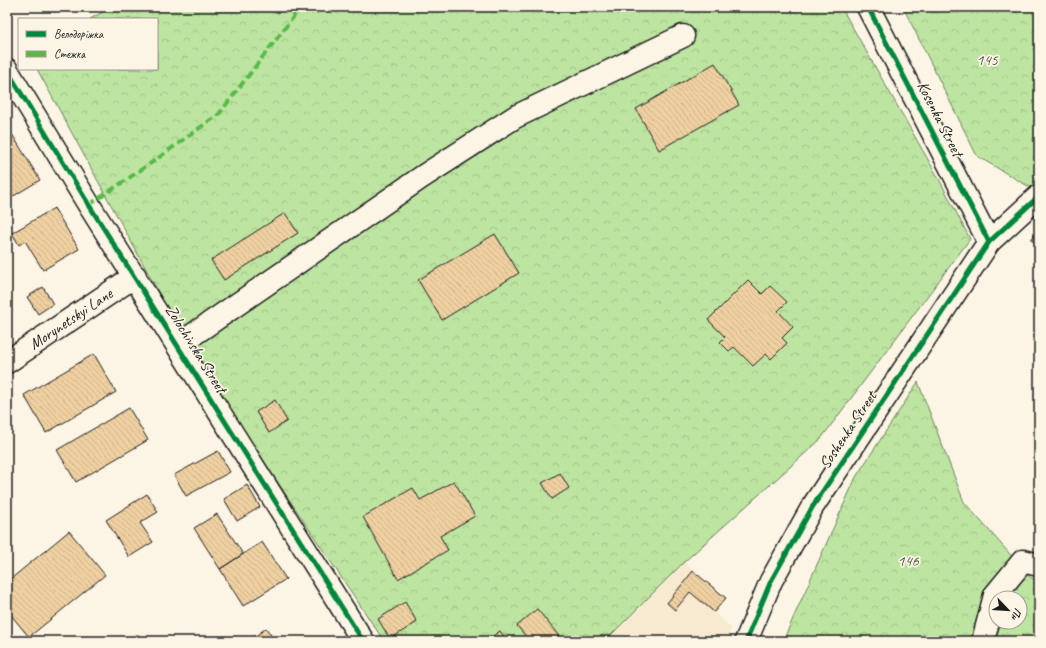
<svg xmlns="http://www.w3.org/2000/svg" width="1046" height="648" viewBox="0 0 1046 648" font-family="Caveat,sans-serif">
  <defs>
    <pattern id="forest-crowns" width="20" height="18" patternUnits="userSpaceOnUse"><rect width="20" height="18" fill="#bde5a1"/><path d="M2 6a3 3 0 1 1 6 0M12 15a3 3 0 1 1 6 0" fill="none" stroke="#a2c48a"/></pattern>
    <pattern id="building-back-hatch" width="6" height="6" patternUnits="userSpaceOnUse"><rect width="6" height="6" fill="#efd0a1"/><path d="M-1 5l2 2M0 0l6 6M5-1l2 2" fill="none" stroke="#ccb28a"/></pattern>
  </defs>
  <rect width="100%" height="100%" fill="#fcf5e5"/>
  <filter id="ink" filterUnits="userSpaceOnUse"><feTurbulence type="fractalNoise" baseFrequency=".025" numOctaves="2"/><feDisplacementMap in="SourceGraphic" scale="8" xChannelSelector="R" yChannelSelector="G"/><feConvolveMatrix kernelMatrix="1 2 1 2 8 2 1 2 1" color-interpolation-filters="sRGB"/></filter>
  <g filter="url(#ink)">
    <path fill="#f8ead1" d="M684 562 726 598 714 612 731 628 727 641H605Z"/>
    <path fill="url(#forest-crowns)" stroke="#6c805e" fill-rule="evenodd" d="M112 7H841L939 179 970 239 820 440 684 562 605 641H384L195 359 37 69H157V19H90Z
      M903 7H1039V182L1031 188 977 156Z
      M918 382 964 502 1031 578 1039 580V641H783L856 477ZM996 598H1020V622H996Z"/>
    <path fill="url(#building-back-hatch)" stroke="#1c1c1c" d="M715 63 739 105 659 150 636 109Z
      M7 126 40 180 7 200Z
      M54 208 79 249 43 270 25 241 19 245 12 233Z
      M285 213 298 233 224 280 211 260Z
      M1039 231V248L1031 239Z
      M495 234 519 273 442 320 418 280Z
      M748 280 762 294 770 286 787 302 778 311 793 327 782 338 787 343 771 359 766 354 753 366 734 347 729 351 720 342 725 337 708 320Z
      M43 287 53 304 38 314 27 297Z
      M94 354 116 392 46 433 24 395Z
      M275 400 287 421 269 433 256 412Z
      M129 408 148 440 76 482 57 450Z
      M218 451 230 472 186 496 174 475Z
      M560 473 569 488 552 499 542 483Z
      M454 481 475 516 440 536 448 550 398 579 363 517 413 488 420 500Z
      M247 485 260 507 237 521 224 499Z
      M147 494 158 512 140 523 153 542 129 557 106 520Z
      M217 514 243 554 220 569 194 528Z
      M69 531 105 575 29 637 7 610V582Z
      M262 542 286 579 243 606 220 569Z
      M693 571 726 598 714 612 690 592 675 610 667 603Z
      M405 602 417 622 390 639 378 619Z
      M537 609 563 641H530L517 626Z
      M266 628 275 641H249Z
      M500 631 507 641H486Z"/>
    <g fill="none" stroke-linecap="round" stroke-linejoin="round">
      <g stroke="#1c1c1c" stroke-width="25">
        <g id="minor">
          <path d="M868 7 989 242"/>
          <path d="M7 70 89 205 363 641"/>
          <path d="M178 345 422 177 515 117 683 36"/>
          <path id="s1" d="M7 362 135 276"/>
          <path d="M746 641 771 581 813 506 989 242 1039 196"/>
          <path d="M983 641 995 595 1023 561 1039 565"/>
        </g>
      </g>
      <use href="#minor" stroke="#fcf5e5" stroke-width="22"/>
      <path stroke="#58b947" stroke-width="4" stroke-dasharray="8 4" stroke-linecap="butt" d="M89 205 154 161 219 114 301 7"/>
      <g stroke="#fcf5e5" stroke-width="8">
        <path id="cycleway" d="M868 7 989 242
          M7 70 89 205 363 641
          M746 641 771 581 813 506 989 242 1039 196"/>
      </g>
      <use href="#cycleway" stroke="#00873e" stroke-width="5"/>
    </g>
  </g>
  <g text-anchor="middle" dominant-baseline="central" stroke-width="3.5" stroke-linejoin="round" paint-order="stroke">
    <g font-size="16" fill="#4c5844" stroke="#fcf5e5">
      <text x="987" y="60">145</text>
      <text x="908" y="561">146</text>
    </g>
    <g font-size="16" fill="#1c1c1c" stroke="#fcf5e5">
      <text transform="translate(940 119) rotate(63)">Kosenka Street</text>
      <text stroke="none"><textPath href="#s1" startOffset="77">Morynetskyi Lane</textPath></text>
      <text transform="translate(196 349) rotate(58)">Zolochivska Street</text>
      <text transform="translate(848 430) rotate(-56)">Soshenka Street</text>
    </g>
  </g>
  <rect width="1046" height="648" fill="none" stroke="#fcf5e5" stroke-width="24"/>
  <rect x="12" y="12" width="1022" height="624" fill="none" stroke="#1c1c1c" stroke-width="1.5" filter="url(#ink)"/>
  <rect x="18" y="18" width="140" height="52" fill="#fcf5e5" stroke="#a29e95"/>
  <rect x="26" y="31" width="20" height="6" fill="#00873e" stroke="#a29e95"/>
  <text x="54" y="38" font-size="12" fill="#1c1c1c">Велодоріжка</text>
  <rect x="26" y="51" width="20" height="6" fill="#58b947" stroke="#a29e95"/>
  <text x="54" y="58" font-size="12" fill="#1c1c1c">Стежка</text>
  <g transform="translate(1008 610) rotate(115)"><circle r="19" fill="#fcf5e5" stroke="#a29e95"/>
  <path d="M0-3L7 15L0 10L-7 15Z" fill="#1c1c1c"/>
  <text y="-6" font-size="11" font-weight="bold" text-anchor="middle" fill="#1c1c1c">Пн</text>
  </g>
</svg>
